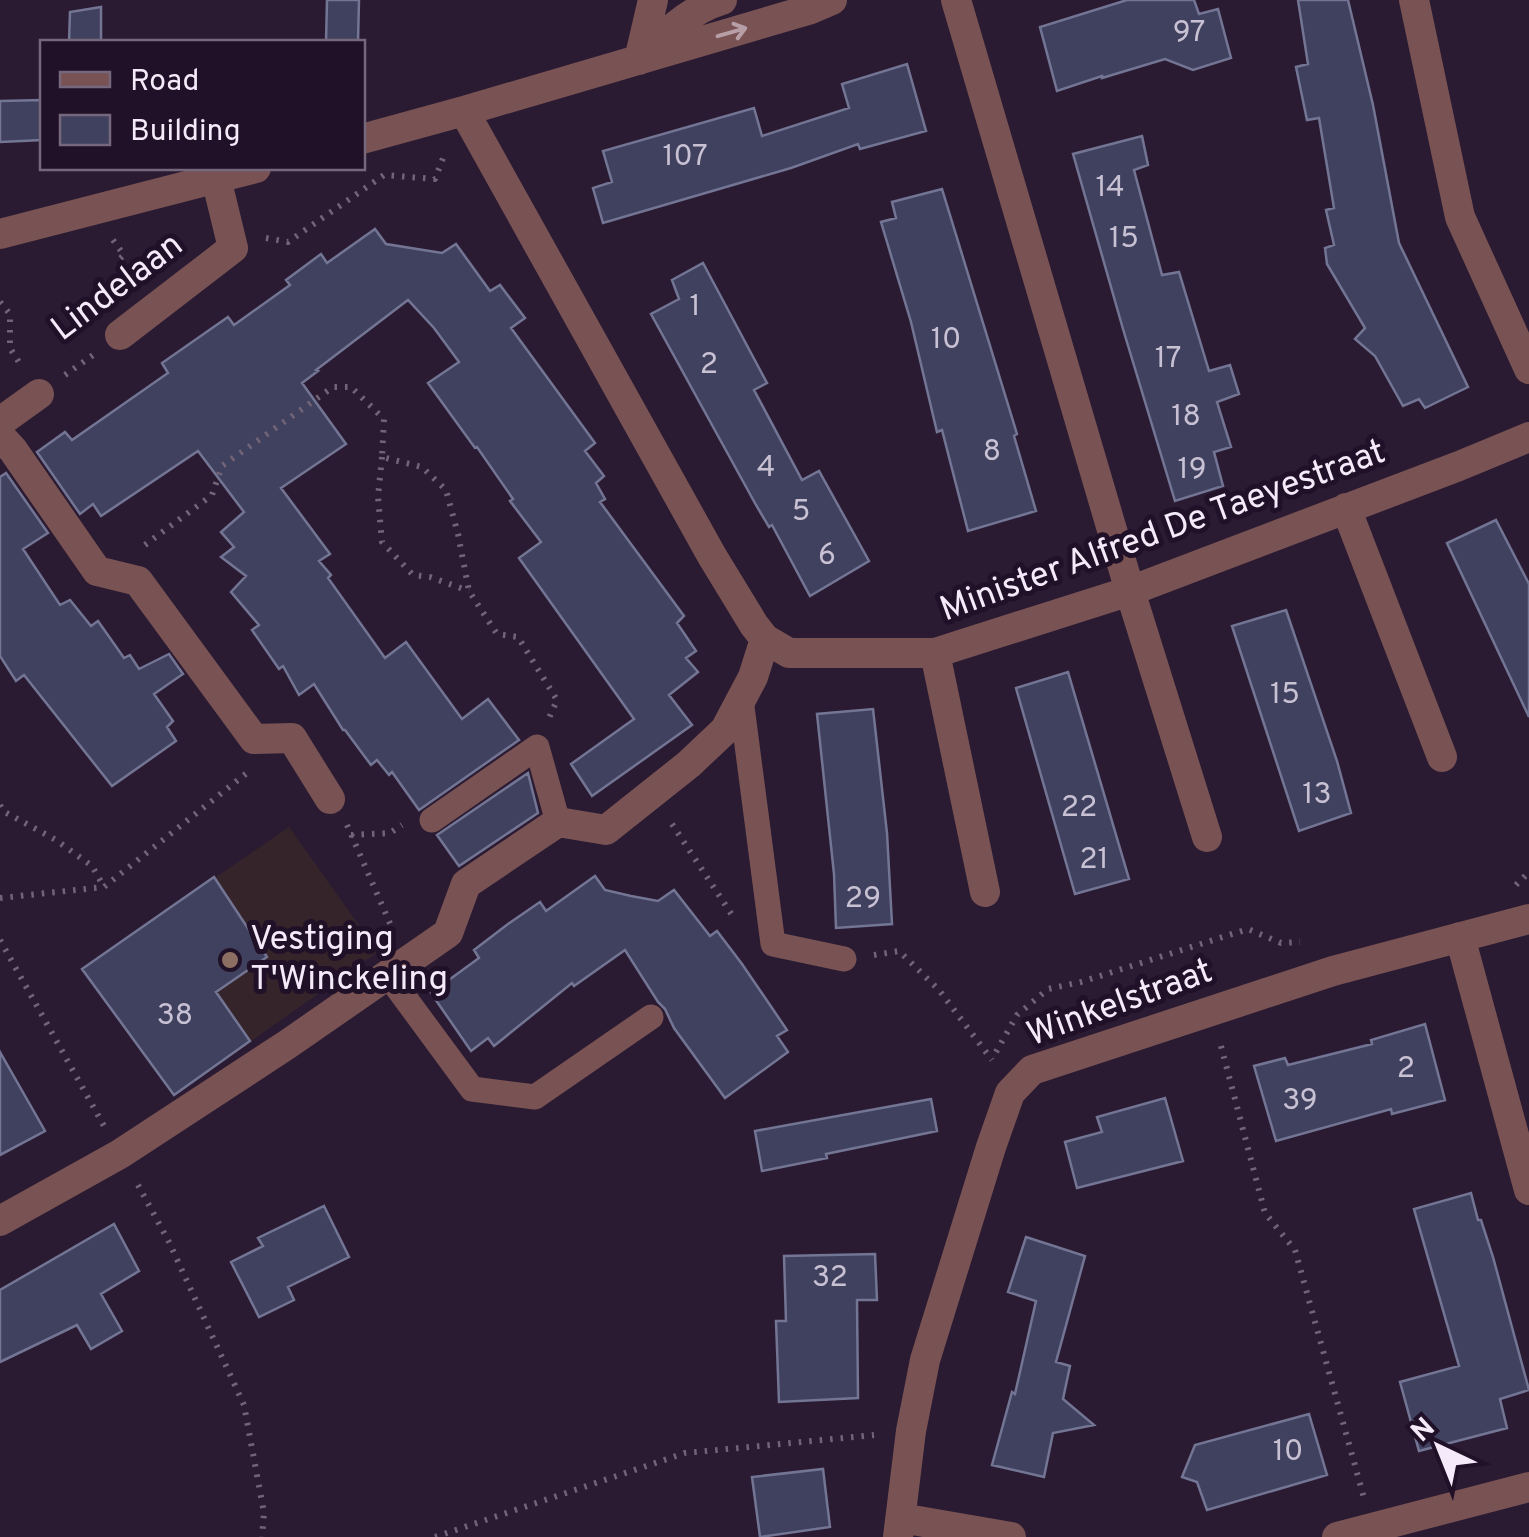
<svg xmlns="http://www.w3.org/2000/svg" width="1529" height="1537" viewBox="0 0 1529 1537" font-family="Overpass,sans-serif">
  <rect width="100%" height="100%" fill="#2b1b32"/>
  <path fill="#36242b" d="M289 827 378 952 174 1095 82 969Z"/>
  <path fill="#40415e" stroke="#737594" stroke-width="2.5" d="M327 0H359L358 42H326Z
    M1127 0H1194L1199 14 1218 9 1231 58 1193 70 1165 59 1102 78V76L1057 91 1040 27Z
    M1298 0H1348L1373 105 1399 243 1468 387 1425 408 1419 399 1403 406 1375 356 1355 339 1365 328 1327 264 1325 248 1334 245 1326 210 1334 208 1319 118 1307 120 1296 67 1308 64Z
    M101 7V42H69L70 12Z
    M907 64 926 131 860 149 858 144 791 168 603 223 593 188 612 182 603 151 754 108 762 136 849 108 842 84Z
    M42 100V140L0 142V101Z
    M1142 136 1148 165 1134 170 1162 275 1179 272 1209 371 1230 365 1239 394 1217 402 1231 447 1214 452 1223 486 1175 501 1123 329 1073 154Z
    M942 189 1017 434 1014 436 1036 511 968 531 942 430 937 432 911 322 881 222 896 218 892 202Z
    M375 229 386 244 442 253 456 244 490 291 500 285 525 318 511 328 595 443 585 451 604 476 596 483 605 499 600 502 684 616 677 623 696 651 686 658 698 672 669 695 692 725 592 796 571 764 634 719 519 558 541 542 510 501 513 499 477 447 475 448 428 383 459 362 434 328 408 300 316 370 318 371 302 383 346 444 281 488 330 554 319 561 331 575 328 578 385 658 406 642 462 719 488 699 519 740 419 810 392 772 389 775 377 760 371 765 345 730H343L314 684 299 695 283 666 279 669 252 630 259 625 231 592 246 576 221 557 234 547 221 532 244 512 198 451 101 516 93 504 80 514 37 452 65 432 72 440 168 373 162 363 228 317 234 325 290 285 286 280 321 254 327 263Z
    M703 263 767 383 754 390 802 480 819 471 869 561 810 596 772 525 769 527 756 505 651 314 679 299 672 280Z
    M6 473 48 533 23 549 60 605 70 600 91 626 98 621 124 658 130 655 139 669 169 654 183 674 154 694 173 721 167 727 176 741 112 786 24 675 16 681 0 656V477Z
    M1496 520 1529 584V717L1447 543Z
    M1286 610 1337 761 1351 813 1299 831 1232 626Z
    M1068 672 1129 879 1075 894 1016 688Z
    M873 709 887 833 892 924 836 928 834 874 817 714Z
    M528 773 538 813 459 866 437 835Z
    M595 876 605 890 631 896 658 901 674 890 710 936 717 931 742 964 787 1030 777 1036 788 1052 725 1098 674 1028 665 1009 658 1002 625 950 574 986 572 983 494 1046 488 1038 471 1051 431 993 479 958 474 950 508 924 540 902 546 911Z
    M214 877 267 957 216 992 250 1041 174 1095 82 969Z
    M1425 1024 1445 1100 1392 1114 1391 1109 1276 1141 1254 1066 1285 1058 1288 1065 1372 1044 1371 1040Z
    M0 1052 45 1131 0 1155Z
    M1165 1098 1183 1161 1077 1188 1065 1142 1102 1132 1097 1117Z
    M931 1099 937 1131 826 1154 827 1158 762 1171 755 1131Z
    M1471 1193 1478 1220H1481L1493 1257 1529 1390 1500 1399 1507 1428 1419 1451 1400 1382 1459 1366 1414 1209Z
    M324 1206 349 1257 288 1287 294 1300 259 1317 231 1262 263 1246 258 1238Z
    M114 1224 139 1271 101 1294 122 1331 91 1349 77 1325 0 1362V1290Z
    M1026 1237 1085 1256 1056 1362 1070 1366 1063 1399 1094 1425 1053 1433 1044 1477 992 1465 1012 1392 1015 1394 1036 1301 1008 1292Z
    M875 1254 877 1300H857L858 1398 779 1402 776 1321H786L784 1256Z
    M1309 1414 1327 1475 1207 1510 1197 1482 1182 1477 1195 1445Z
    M823 1469 830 1527 760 1537 752 1477Z"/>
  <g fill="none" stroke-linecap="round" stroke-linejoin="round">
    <path stroke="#726478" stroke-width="6" stroke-dasharray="2.5 8" stroke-linecap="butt" d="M266 238 288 242 384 175 435 179 445 153
      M113 240 124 255 116 262 134 284
      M0 302 10 314V348L20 364
      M65 375 96 353
      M382 457 378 497 382 542 413 575 430 577 469 591
      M145 545 212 495 222 466 333 387H351L384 419 382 457 422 467 446 490 458 534 469 591 497 634 518 637 557 700 549 718
      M0 805 3 811 56 840 92 866 104 887
      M672 824 734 918
      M347 825 392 928
      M351 835 390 833 402 825
      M1516 885 1529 872
      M0 898 104 887 248 772
      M0 940 104 1126
      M874 955 899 951 939 990 992 1060
      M1221 1046 1265 1213 1295 1250 1364 1498
      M996 1052 1017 1015 1048 989 1081 982 1248 929 1281 943 1300 942
      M138 1185 169 1242 244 1405 264 1513 262 1537
      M435 1537 685 1453 874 1435"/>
    <path stroke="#795354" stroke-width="25" d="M741 699 773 944 844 959
      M432 820 537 747 558 822
      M388 975 472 1089 535 1097 651 1017"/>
    <path stroke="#795354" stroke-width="30" d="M956 0 1130 591 1207 837
      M1414 0 1460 217 1529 369
      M641 58C665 34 689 10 722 0
      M639 60 653 0
      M464 111 712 556 754 625 765 639 789 653H935L1130 591 1459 466 1529 437
      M362 139 464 111 811 9 832 0
      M0 234 256 168
      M120 335 233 248 216 178
      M0 422 39 394
      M0 436 13 450 97 571 138 581 254 739 292 738 330 799
      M1346 508 1442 757
      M935 653 985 892
      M1460 937 1529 1190
      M0 1221 120 1154 288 1044 448 933 466 884 558 822 606 830 689 764 725 730 753 677 765 639
      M901 1518 1011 1537
      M898 1537 911 1431 925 1360 991 1147 1010 1093 1032 1070 1333 971 1529 919
      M1337 1537 1529 1487"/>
  </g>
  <defs><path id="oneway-shaft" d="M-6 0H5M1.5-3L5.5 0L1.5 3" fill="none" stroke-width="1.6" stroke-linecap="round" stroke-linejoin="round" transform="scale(2.5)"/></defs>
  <use stroke="#b79ea7" href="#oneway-shaft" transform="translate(732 32) rotate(-16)"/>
  <circle fill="#8d6e63" stroke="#211128" stroke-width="4" cx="230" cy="960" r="10"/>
  <g text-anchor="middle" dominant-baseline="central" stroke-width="10" stroke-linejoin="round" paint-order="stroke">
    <g font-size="30" fill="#c8c0d3">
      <text x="1189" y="33">97</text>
      <text x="685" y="157">107</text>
      <text x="1110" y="188">14</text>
      <text x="1124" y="239">15</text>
      <text x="695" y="307">1</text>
      <text x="946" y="340">10</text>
      <text x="1168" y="359">17</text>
      <text x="709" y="365">2</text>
      <text x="1186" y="417">18</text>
      <text x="992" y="452">8</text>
      <text x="766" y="468">4</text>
      <text x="1192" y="470">19</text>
      <text x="801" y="512">5</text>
      <text x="827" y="556">6</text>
      <text x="1285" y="695">15</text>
      <text x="1317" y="795">13</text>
      <text x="1079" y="808">22</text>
      <text x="1094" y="860">21</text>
      <text x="863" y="899">29</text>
      <text x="175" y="1016">38</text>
      <text x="1406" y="1069">2</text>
      <text x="1300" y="1101">39</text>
      <text x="830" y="1278">32</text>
      <text x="1288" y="1452">10</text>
    </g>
    <g font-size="35" fill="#f5eafa" stroke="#211128">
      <text transform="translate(118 288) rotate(-37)">Lindelaan</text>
      <text transform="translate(1163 532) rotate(-20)">Minister Alfred De Taeyestraat</text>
      <text transform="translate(1120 1004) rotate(-20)">Winkelstraat</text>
    </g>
    <g font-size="35" fill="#f5eafa" stroke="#211128" text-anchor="start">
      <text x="250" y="940">Vestiging<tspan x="250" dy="40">T'Winckeling</tspan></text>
    </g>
  </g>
  <rect x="40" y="40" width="325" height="130" fill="#211128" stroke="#76687c" stroke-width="2.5"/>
  <rect x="60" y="72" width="50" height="15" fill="#795354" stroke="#76687c" stroke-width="2.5"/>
  <text x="130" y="90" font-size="30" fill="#f5eafa">Road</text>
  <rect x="60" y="115" width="50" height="30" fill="#40415e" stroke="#76687c" stroke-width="2.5"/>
  <text x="130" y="140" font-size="30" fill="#f5eafa">Building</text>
  <g transform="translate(1439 1447) rotate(317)" stroke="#211128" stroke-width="8" paint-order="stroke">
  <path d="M0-8L18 38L0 25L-18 38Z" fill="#f5eafa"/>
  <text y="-15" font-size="28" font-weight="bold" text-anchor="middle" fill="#f5eafa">N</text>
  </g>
</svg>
